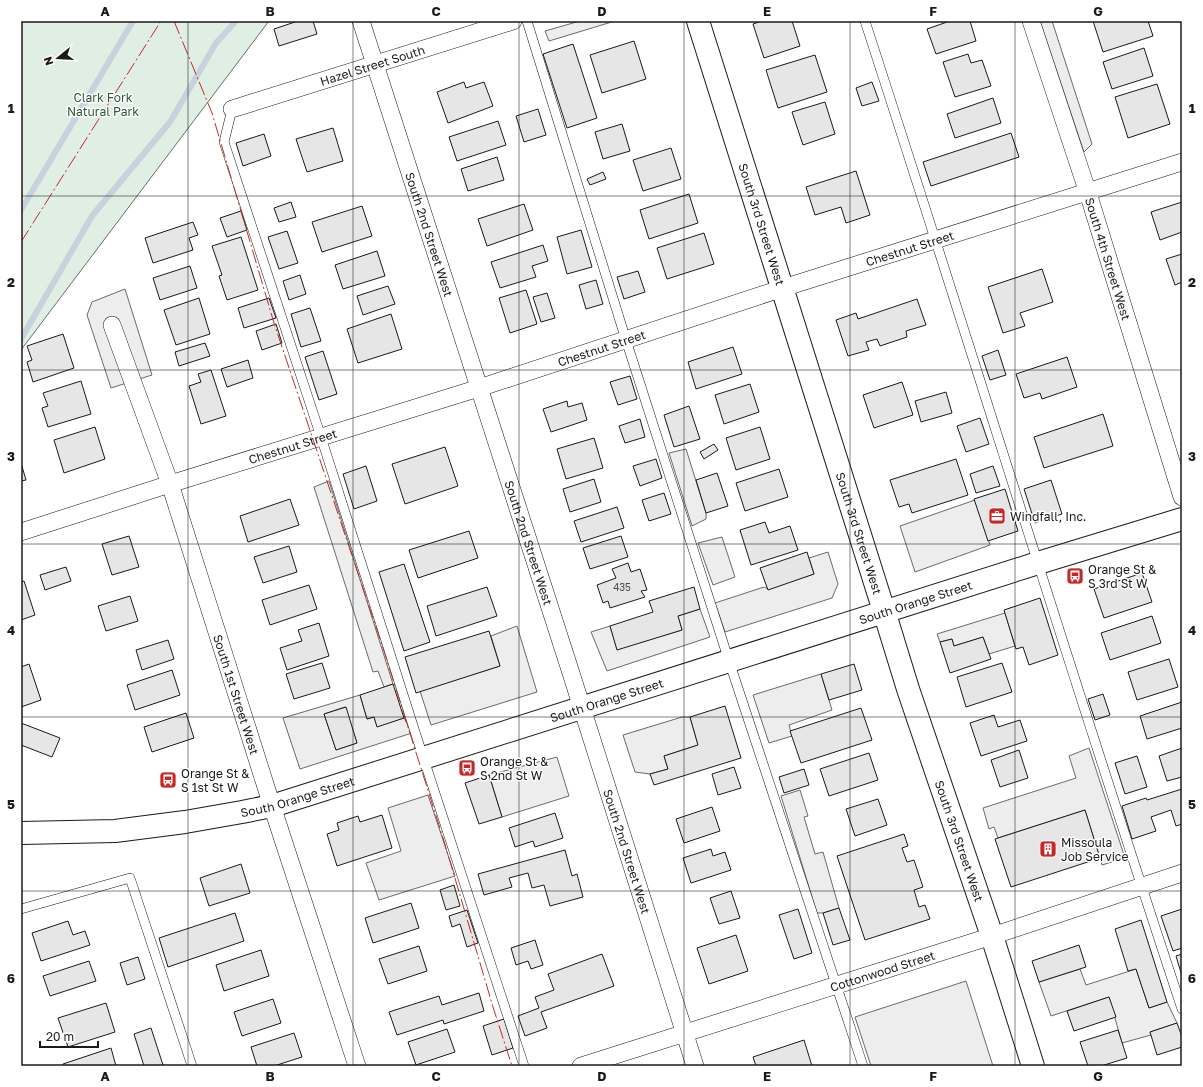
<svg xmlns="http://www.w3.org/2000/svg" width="1203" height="1087" viewBox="0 0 1203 1087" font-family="'Golos Text',sans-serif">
  <rect width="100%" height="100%" fill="#fff"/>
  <path fill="#e0efe3" stroke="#6a6a6a" d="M21 21H269L21 350Z"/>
  <path fill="#ededed" stroke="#6a6a6a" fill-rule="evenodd" d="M580 21H615L549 41 545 31Z
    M1040 21H1052L1092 144 1084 152Z
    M125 289 152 375 111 388 87 315 92 302Z
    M686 449 706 513V519L692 526 669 453Z
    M329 481 393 684 384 687 378 671 373 672 314 487Z
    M975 500 990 545 915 572 900 526Z
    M722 537 735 577 713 585 698 543Z
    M828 552 838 584 832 598 725 632 715 603 764 587 768 589 814 574 809 558Z
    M700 609 710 637 607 671 591 632 610 626 617 649 682 630 678 616Z
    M1005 613 1015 646 989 654 983 637 954 646 952 639 940 642 937 634Z
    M517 626 537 692 431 725 420 691 500 666 491 636Z
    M821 674 832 710 789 725 792 736 769 743 753 695Z
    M360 695 367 719 374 717 377 726 404 718 412 733 300 769 283 718ZM345 707 357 743 336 750 324 714Z
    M682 717H690L698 745 664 756 668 769 650 774 635 772 623 735Z
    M1089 748 1125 858 1102 865 1085 810 998 838 994 827 989 829 983 808 1076 778 1069 756Z
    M557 757 569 796 502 817 489 775Z
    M800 790 808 816 804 817 815 854 823 852 839 908 823 913H817L781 796Z
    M428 795 455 876 379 900 366 863 401 851 388 808Z
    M1080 969 1086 985 1136 969 1149 1008 1167 1002 1177 1023 1150 1032 1151 1035 1122 1043 1109 997 1051 1016 1039 982Z
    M966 981 993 1066H871L855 1017Z"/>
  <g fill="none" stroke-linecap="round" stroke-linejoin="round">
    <path stroke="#c6d2dc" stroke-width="6" d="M21 210 133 21
      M21 339 92 216 170 122 216 43 236 21"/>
  </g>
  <path fill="#e6e6e6" stroke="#1a1a1a" d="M298 21H313L317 34 279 46 274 29Z
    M762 21H792L800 46 764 58 753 24Z
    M950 21H970L976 41 936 54 927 29Z
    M1093 21H1148L1153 36 1103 52Z
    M634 41 646 79 602 93 590 55Z
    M573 44 597 118 567 128 543 54Z
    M1144 48 1153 76 1112 89 1103 62Z
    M968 54 971 63 982 60 991 86 955 97 943 62Z
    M815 55 827 92 778 108 766 70Z
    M464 82 466 88 484 82 493 106 448 123 437 92Z
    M872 82 879 101 862 106 856 88Z
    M1157 84 1170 124 1128 138 1115 97Z
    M993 98 1001 123 955 138 947 114Z
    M825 102 835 134 803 145 792 112Z
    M538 109 546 135 524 142 516 116Z
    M498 121 506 145 457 161 449 137Z
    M622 124 630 151 603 159 595 132Z
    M333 128 343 161 307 172 296 139Z
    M1011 133 1019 157 931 186 923 162Z
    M264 134 271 156 243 166 236 143Z
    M671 148 681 179 643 191 633 160Z
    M497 157 504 180 468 191 461 169Z
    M856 171 870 215 846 223 841 207 815 215 806 187Z
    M603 172 606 179 590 185 587 179Z
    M689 194 698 223 649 239 640 210Z
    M291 202 296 217 279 222 274 208Z
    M1182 202V232L1160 240 1151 212Z
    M524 204 533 230 487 246 478 219Z
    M362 206 372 236 322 252 312 222Z
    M241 211 247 230 227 237 220 218Z
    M193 222 198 235 189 238 193 250 153 263 145 238Z
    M581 230 592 267 567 274 557 237Z
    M287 231 298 263 279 269 268 237Z
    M704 233 714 264 667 279 657 248Z
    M241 237 258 290 227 300 219 276 222 275 212 246Z
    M543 245 548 261 532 266 536 277 500 288 491 262Z
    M377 251 385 276 343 289 335 265Z
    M1182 254V282L1175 285 1166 259Z
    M190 266 197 288 160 300 153 278Z
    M1042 269 1053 302 1020 313 1025 326 1003 333 988 287Z
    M638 271 645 292 624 299 617 277Z
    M300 275 306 294 289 300 283 281Z
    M596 280 603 304 586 309 579 285Z
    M388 286 395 304 363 315 357 296Z
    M526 290 537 324 510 333 499 298Z
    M547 293 555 318 541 322 533 297Z
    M199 298 210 334 176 345 164 310Z
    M269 298 276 318 244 328 238 308Z
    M917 299 926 325 906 331 907 337 880 346 877 339 866 342 869 350 848 356 836 320 856 313 858 319Z
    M310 308 321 341 301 347 291 314Z
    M391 314 402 349 358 363 347 329Z
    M276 324 282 343 262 350 256 331Z
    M63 334 74 368 33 382 27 362 32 360 27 346Z
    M205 343 210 356 179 366 175 352Z
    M733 347 742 374 696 389 688 362Z
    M998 350 1006 375 990 380 982 356Z
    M323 351 337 394 319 400 305 357Z
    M1067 357 1077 387 1042 399 1040 393 1024 398 1016 374Z
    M248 360 253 378 227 387 221 369Z
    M211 370 226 416 201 424 189 386 201 382 198 374Z
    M630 376 637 399 618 405 610 382Z
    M81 381 91 414 48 427 42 408 48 406 43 393Z
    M902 382 913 415 874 428 863 395Z
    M750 384 759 412 724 424 715 395Z
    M946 392 952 413 921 422 915 401Z
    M567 401 568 407 582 403 587 420 551 432 543 409Z
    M689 406 700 439 674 447 664 415Z
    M1103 414 1113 446 1044 468 1034 437Z
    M980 418 989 444 966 452 957 426Z
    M640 419 645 437 625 443 619 426Z
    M95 427 105 459 64 473 54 440Z
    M760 427 770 459 736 470 726 438Z
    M594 438 603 468 566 479 557 449Z
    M714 444 718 450 704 459 700 452Z
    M445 447 458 486 405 504 392 464Z
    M656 459 662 478 640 486 633 466Z
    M956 459 968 495 912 513 909 504 899 507 890 480Z
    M21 463 26 480 21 481Z
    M366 466 377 501 354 509 343 474Z
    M993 466 1000 486 976 493 970 474Z
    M779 469 788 497 745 511 736 483Z
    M717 473 728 506 706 513 696 480Z
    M594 479 601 502 570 512 563 489Z
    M1051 480 1062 514 1035 523 1024 489Z
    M1005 489 1018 531 988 541 974 499Z
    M664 493 671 514 649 521 642 500Z
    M290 499 299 525 248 542 240 516Z
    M617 507 624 528 581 542 574 521Z
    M765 522 769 533 790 526 798 550 751 565 740 530Z
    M469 531 478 558 418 578 409 550Z
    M129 536 139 567 112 575 102 544Z
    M621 536 628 557 590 569 583 548Z
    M289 546 297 572 263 583 254 557Z
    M807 552 814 574 768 590 760 568Z
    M628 563 631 572 640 569 647 590 641 591 645 597 610 608 608 601 603 603 597 585 616 578 612 569Z
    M404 564 430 642 404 651 379 572Z
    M66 567 71 581 45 590 40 575Z
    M1142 573 1152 602 1104 618 1094 589Z
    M24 581 35 615 21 620V582Z
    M309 585 317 609 270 625 262 600Z
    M487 587 497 616 436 636 427 606Z
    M694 587 700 609 678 616 682 630 617 650 610 626 653 612 649 601Z
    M130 596 138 621 106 631 98 606Z
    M1040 598 1058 655 1029 665 1023 647 1016 649 1004 610Z
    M1152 616 1161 643 1110 660 1101 633Z
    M319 623 329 656 287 670 280 648 302 641 298 630Z
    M489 631 500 666 416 693 405 657Z
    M983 637 991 659 950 673 940 642 952 639 954 646Z
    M168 640 174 659 142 670 136 650Z
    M1169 659 1178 687 1137 700 1128 672Z
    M322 663 330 688 294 699 286 674Z
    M1002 663 1012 692 966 707 957 677Z
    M29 664 41 700 21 707V667Z
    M854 664 862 690 829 700 821 674Z
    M172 670 180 695 135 710 127 685Z
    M393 684 404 718 377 727 374 717 367 719 360 695Z
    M1103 694 1110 715 1095 720 1088 699Z
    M1182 702V728L1147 739 1140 716Z
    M725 706 741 758 654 785 650 774 668 769 664 756 698 745 690 717Z
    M346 707 357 743 336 750 324 714Z
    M861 708 872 740 801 763 790 731Z
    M186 713 194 738 152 752 144 727Z
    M994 715 998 727 1020 720 1027 741 981 756 970 723Z
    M21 723 60 738 52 757 21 745Z
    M1182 748V777L1167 781 1159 756Z
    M1019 750 1028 778 1000 787 991 760Z
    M869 753 878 780 829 796 820 769Z
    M1137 756 1147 787 1125 794 1115 763Z
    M734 767 741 788 718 795 712 774Z
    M804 769 809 785 784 793 779 777Z
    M489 775 502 817 479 824 465 783Z
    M1182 789V824L1176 826 1171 810 1151 817 1156 831 1132 839 1122 806 1146 798 1147 800Z
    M878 799 887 825 855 836 846 809Z
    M712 807 720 831 684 843 676 819Z
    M1085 810 1100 858 1011 887 995 839Z
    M555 813 563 838 535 847 533 841 515 847 509 828Z
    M382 815 392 848 337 866 327 834 339 830 337 823 358 816 360 822Z
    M904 834 908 846 902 848 907 862 914 860 923 887 914 890 919 907 925 905 930 919 865 940 837 856Z
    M711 849 713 856 725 852 731 870 691 883 683 858Z
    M565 850 572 876 577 874 583 897 550 906 544 885 532 888 528 873 509 878 512 887 484 895 478 874Z
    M241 864 250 893 209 906 200 878Z
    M454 885 460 906 446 910 440 890Z
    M731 891 740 918 719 924 710 898Z
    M411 903 419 928 373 943 365 918Z
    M839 908 850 940 833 945 823 913Z
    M798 909 812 953 794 959 779 915Z
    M1182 909V948L1173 951 1161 916Z
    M467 910 478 943 467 947 460 924 452 927 449 916Z
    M235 913 244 941 168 967 159 938Z
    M1141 920 1167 1002 1149 1008 1136 969 1128 971 1115 929Z
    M68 921 73 935 85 931 90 945 41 961 32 933Z
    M736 935 748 971 709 984 697 948Z
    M535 940 543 965 531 969 528 961 516 965 511 948Z
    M1079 945 1086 967 1039 982 1032 961Z
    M419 946 427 971 388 984 379 959Z
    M261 950 269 976 224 991 216 965Z
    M602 954 614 986 541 1012 547 1028 525 1036 518 1016 539 1008 535 997 554 990 548 974Z
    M1182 954V976L1176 956Z
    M138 957 145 979 127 985 120 963Z
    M89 961 96 981 50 996 43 976Z
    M479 993 484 1011 444 1024 443 1020 397 1035 389 1012 439 996 442 1005Z
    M1109 997 1116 1017 1074 1031 1067 1011Z
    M273 999 281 1023 242 1036 234 1012Z
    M106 1003 115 1032 68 1047 58 1018Z
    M504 1019 513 1048 492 1055 483 1026Z
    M1177 1023 1182 1037V1047L1157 1055 1150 1032Z
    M151 1028 163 1065 160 1066H144L134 1034Z
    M447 1029 455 1052 416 1065 408 1042Z
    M1118 1030 1127 1058 1101 1066H1088L1080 1042Z
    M294 1033 302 1057 274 1066H257L251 1047Z
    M804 1040 812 1066H756L753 1057Z
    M111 1048 116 1066H63V1064Z"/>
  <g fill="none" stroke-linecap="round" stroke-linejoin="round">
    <g stroke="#1a1a1a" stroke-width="10">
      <path id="service" d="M527 21 626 340 729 661 863 1066
        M865 21C972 350 1073 681 1182 1009
        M232 109 224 142 321 437 416 735 524 1066
        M21 909 130 878 192 1066"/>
    </g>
    <g stroke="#1a1a1a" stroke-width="18">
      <g id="minor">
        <path id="s1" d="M361 21 571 673 695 1066"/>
        <path id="s2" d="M1031 21 1088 193 1182 497"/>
        <path id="s3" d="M232 109 513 21"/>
        <path id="s4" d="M112 325 170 484 272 806 357 1066"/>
        <path id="s5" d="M21 532 170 484 479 388 783 288 1182 162"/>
        <path id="s6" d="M581 1066 992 936 1182 873"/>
      </g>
    </g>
    <g stroke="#1a1a1a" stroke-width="24">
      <g id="tertiary">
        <path id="s7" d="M698 21 884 611"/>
      </g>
    </g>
    <g stroke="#1a1a1a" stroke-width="24">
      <g id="secondary">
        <path id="s8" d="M884 611 908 689 992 936 1033 1066"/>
      </g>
    </g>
    <g stroke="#1a1a1a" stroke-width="24">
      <g id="primary">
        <path id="s9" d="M21 833 115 831 185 822 242 812 272 806 1038 563 1182 519"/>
      </g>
    </g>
    <use href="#service" stroke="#fff" stroke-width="9"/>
    <use href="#minor" stroke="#fff" stroke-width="17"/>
    <use href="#tertiary" stroke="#fff" stroke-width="22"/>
    <use href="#secondary" stroke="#fff" stroke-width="22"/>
    <use href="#primary" stroke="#fff" stroke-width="22"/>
    <path stroke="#c62828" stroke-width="1" stroke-dasharray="14 3 2 3" stroke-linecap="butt" d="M174 21 212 113 274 323 383 648 444 841 493 1007 512 1066
      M21 242 161 21"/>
  </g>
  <path fill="none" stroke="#1a1a1a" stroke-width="1" stroke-opacity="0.55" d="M188 21V1066M353 21V1066M519 21V1066M684 21V1066M850 21V1066M1015 21V1066M21 196H1182M21 370H1182M21 544H1182M21 717H1182M21 891H1182"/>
  <defs>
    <g id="office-square" transform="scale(0.9)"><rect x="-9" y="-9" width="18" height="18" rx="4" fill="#c62828" stroke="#fff"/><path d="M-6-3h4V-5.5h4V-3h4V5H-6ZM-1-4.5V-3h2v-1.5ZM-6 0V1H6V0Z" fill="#fff"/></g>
    <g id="bus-square" transform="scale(0.9)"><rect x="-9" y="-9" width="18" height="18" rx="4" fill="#c62828" stroke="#fff"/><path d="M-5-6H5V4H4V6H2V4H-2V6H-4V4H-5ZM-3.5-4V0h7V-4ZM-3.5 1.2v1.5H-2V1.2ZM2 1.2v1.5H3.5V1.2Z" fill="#fff"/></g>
    <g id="building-square" transform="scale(0.9)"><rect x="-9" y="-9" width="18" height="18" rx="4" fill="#c62828" stroke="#fff"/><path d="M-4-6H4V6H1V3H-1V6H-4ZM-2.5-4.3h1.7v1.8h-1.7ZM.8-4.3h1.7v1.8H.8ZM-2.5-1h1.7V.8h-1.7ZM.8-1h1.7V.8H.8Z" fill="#fff"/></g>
  </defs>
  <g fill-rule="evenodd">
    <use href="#office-square" x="997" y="516"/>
    <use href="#bus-square" x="1075" y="576"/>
    <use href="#bus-square" x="467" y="768"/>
    <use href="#bus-square" x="168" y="780"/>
    <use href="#building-square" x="1048" y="849"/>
  </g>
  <g text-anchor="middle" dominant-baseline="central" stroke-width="3" stroke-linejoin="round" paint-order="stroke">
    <g font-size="10" fill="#4d4d4d">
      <text x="622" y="587">435</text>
    </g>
    <g font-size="12" fill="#1a1a1a" stroke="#fff">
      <text stroke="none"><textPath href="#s3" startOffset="147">Hazel Street South</textPath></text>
      <text stroke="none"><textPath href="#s7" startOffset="213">South 3rd Street West</textPath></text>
      <text stroke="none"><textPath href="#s1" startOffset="224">South 2nd Street West</textPath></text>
      <text stroke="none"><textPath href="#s5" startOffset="933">Chestnut Street</textPath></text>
      <text stroke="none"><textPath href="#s2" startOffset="250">South 4th Street West</textPath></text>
      <text stroke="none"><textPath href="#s5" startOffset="609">Chestnut Street</textPath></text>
      <text stroke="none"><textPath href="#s5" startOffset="285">Chestnut Street</textPath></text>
      <text stroke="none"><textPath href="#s7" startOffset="537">South 3rd Street West</textPath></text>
      <text stroke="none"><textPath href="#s1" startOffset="548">South 2nd Street West</textPath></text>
      <text stroke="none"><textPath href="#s9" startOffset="928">South Orange Street</textPath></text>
      <text stroke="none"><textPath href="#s4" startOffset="390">South 1st Street West</textPath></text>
      <text stroke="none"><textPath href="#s9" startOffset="604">South Orange Street</textPath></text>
      <text stroke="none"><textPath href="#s9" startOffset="280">South Orange Street</textPath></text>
      <text stroke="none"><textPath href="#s8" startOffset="242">South 3rd Street West</textPath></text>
      <text stroke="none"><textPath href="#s1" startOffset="872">South 2nd Street West</textPath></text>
      <text stroke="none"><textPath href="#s6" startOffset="316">Cottonwood Street</textPath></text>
    </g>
    <g font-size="12" fill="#2b5a34" stroke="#fff">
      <text x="103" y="97">Clark Fork<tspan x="103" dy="14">Natural Park</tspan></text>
    </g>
    <g font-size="12" fill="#1a1a1a" stroke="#fff" text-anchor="start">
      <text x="1010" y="516">Windfall, Inc.</text>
      <text x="1088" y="569">Orange St &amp;<tspan x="1088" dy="14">S 3rd St W</tspan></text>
      <text x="480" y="761">Orange St &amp;<tspan x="480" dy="14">S 2nd St W</tspan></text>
      <text x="181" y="773">Orange St &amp;<tspan x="181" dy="14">S 1st St W</tspan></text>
      <text x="1061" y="842">Missoula<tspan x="1061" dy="14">Job Service</tspan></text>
    </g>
  </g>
  <rect width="1203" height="1087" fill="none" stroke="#ffffff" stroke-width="44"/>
  <g transform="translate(58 58) rotate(252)" stroke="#ffffff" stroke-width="3" paint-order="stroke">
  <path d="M0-3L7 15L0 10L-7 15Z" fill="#1a1a1a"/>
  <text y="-6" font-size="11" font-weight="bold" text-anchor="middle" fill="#1a1a1a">N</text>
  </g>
  <path d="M40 1041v6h58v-6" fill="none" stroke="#1a1a1a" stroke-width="2"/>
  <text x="46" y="1041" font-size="12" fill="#1a1a1a" stroke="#ffffff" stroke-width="3" paint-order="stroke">20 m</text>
  <rect x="22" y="22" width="1159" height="1043" fill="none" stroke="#1a1a1a" stroke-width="1.5"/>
  <g font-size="13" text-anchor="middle" font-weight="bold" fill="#1a1a1a">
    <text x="105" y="16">A</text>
    <text x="270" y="16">B</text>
    <text x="436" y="16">C</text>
    <text x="602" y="16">D</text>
    <text x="767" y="16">E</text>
    <text x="933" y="16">F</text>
    <text x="1098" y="16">G</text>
    <text x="11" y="113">1</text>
    <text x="1192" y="113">1</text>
    <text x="11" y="287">2</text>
    <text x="1192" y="287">2</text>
    <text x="11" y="461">3</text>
    <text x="1192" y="461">3</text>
    <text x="11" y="635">4</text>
    <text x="1192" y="635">4</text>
    <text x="11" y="809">5</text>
    <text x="1192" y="809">5</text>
    <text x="11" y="983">6</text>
    <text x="1192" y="983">6</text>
    <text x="105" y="1081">A</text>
    <text x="270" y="1081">B</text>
    <text x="436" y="1081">C</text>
    <text x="602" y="1081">D</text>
    <text x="767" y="1081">E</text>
    <text x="933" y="1081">F</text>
    <text x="1098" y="1081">G</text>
  </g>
</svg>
